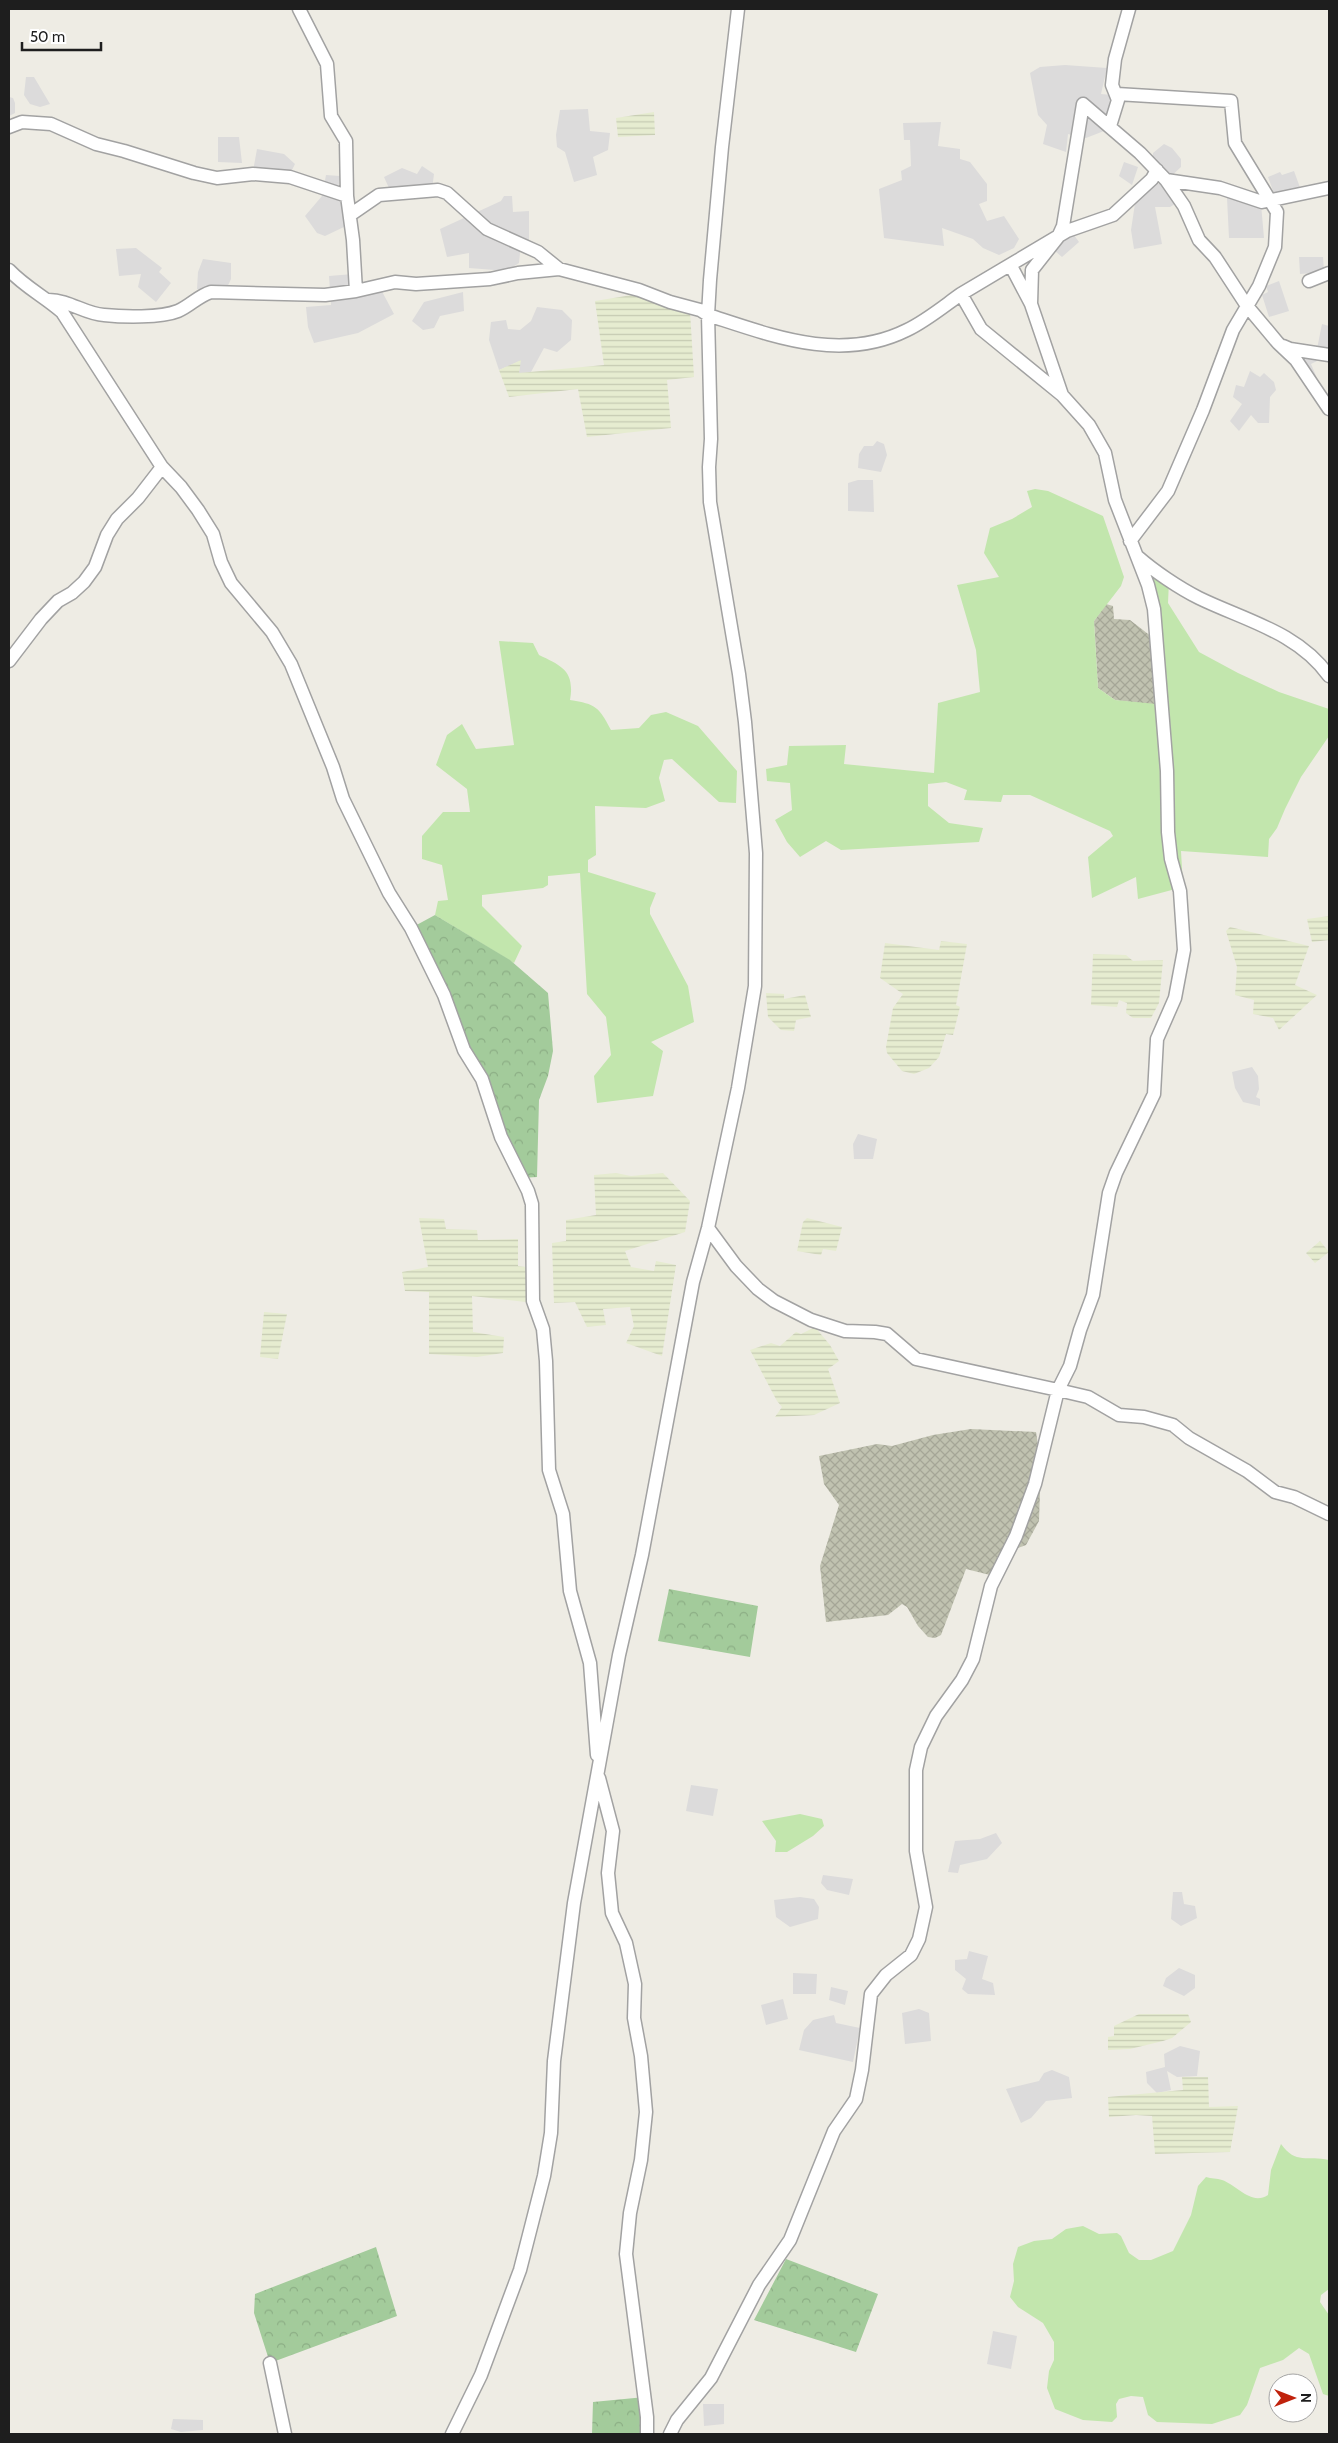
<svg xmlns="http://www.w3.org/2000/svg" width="1338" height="2443" viewBox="0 0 1338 2443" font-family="Cabin,sans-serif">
  <defs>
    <pattern id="construction-cross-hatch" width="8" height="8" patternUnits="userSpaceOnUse" patternTransform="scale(1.25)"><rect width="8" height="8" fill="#c0c2b0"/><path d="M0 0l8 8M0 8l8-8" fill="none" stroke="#a5a697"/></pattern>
    <pattern id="farmland-rules" width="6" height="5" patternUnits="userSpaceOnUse" patternTransform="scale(1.25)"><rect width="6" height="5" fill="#e6ecd0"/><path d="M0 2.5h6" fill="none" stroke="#c5cab2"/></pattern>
    <pattern id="forest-crowns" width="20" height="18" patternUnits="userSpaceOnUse" patternTransform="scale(1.25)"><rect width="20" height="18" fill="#a3cb9b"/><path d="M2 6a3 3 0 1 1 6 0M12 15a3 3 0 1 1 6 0" fill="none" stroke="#8cae85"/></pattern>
  </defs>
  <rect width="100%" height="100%" fill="#eeece4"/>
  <path fill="#dcdbdb" d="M1065 65 1107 68 1101 94 1111 95 1104 131 1086 138 1068 134 1066 152 1043 144 1047 125 1038 115 1030 73 1040 67Z
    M26 77H34L50 104 40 107 30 104 24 95Z
    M9 97 13 98 15 103V113L9 116Z
    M588 109 590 131 610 133 608 150 593 157 597 175 574 182 565 152 557 147 556 135 560 110Z
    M941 122 938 146 960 149V159L970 162 987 184V201L979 204 987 221 1004 216 1019 239 1014 248 999 255 983 248 973 239 942 228 944 246 884 238 879 189 902 180 901 171 911 166 910 140H904L903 123Z
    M218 137H239L242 163 218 162Z
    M1164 144 1172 148 1181 159V167L1168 179H1152L1153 153Z
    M257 149 284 154 295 164 290 174 253 171Z
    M1124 162 1138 167 1132 185 1119 176Z
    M422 166 434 174 431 197H393L384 177 402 168 417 174Z
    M1294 171 1302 193 1277 202 1268 177 1280 172 1282 175Z
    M326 175 340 176 338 190 346 226 325 236 317 233 305 216 322 196Z
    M1152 184H1166L1175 204 1170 207H1155L1162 244 1134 249 1131 230 1136 197Z
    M1233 190 1261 204 1264 238H1229L1227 198Z
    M504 196H512L513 212 529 211V243H521L519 263 507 271 469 268V253L447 257 440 229 501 201Z
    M1071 231 1079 242 1062 257 1055 251 1057 237Z
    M136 248 162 268 159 272 171 283 156 302 138 287 141 274 119 276 116 249Z
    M1299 257H1323L1324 272 1300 274Z
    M203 259 231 263V279L225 292 197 289 198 272Z
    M353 274 352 297 378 284 394 314 358 333 314 343 308 327 306 307 331 305 329 276Z
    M1279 281 1289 311 1269 317 1262 295 1268 292 1266 286Z
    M463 292 464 311 440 316 434 328 423 330 412 321 424 302Z
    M537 307 562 310 572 320 571 340 557 352 544 348 531 372 519 373 520 361 499 370 489 340 491 322 506 320 508 329 520 330 531 321Z
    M1322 324 1329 326V354H1317V361L1311 364 1317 378 1316 385 1294 359 1316 354Z
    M1250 371 1260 377 1264 373 1274 382 1276 390 1270 397 1269 423H1258L1251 415 1239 431 1230 421 1242 404 1233 397 1236 385 1244 387Z
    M877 441 884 444 887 455 881 472 858 468 859 454 864 446H873Z
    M858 480H873L874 512 848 511V483Z
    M1252 1067 1258 1076 1259 1089 1256 1097 1260 1099V1106L1243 1102 1235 1088 1232 1072Z
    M858 1134 877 1139 873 1159H854L853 1144Z
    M691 1785 718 1789 713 1816 686 1811Z
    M996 1833 1002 1843 987 1859 960 1865 958 1873 948 1872 955 1841 980 1839Z
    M823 1875 853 1879 849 1895 827 1890 821 1883Z
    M1173 1892H1182L1184 1904 1195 1906 1197 1918 1181 1926 1171 1919Z
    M800 1897 814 1899 819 1907 818 1919 790 1927 776 1917 774 1900Z
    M969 1951 988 1956 982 1979 993 1983 995 1995 968 1994 962 1989 966 1979 955 1970V1960L967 1959Z
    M1179 1968 1195 1975V1988L1184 1996 1163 1986 1166 1978Z
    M793 1973 817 1974 816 1994H793Z
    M831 1987 848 1991 845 2005 829 2000Z
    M783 1999 788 2019 766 2025 761 2005Z
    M919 2009 929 2013 931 2041 905 2044 902 2013Z
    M834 2015 836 2023 860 2028 853 2062 799 2050 804 2030 813 2020Z
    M1180 2046 1200 2051 1197 2076 1177 2077 1167 2071 1171 2090 1157 2093 1147 2083 1146 2072 1165 2067 1164 2054Z
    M1052 2070 1069 2077 1072 2098 1046 2101 1031 2118 1021 2123 1006 2089 1039 2081 1044 2073Z
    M993 2331 1017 2336 1011 2369 987 2364Z
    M703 2404H724V2424L704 2426Z
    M173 2419 203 2420V2430L181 2432 171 2429Z"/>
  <path fill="url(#construction-cross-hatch)" d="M1106 604 1113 606 1114 619 1130 620 1152 637 1156 705 1115 700 1098 688 1094 621Z
    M971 1429 1036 1432 1041 1464 1039 1521 1026 1545 1015 1549 990 1575 966 1569 941 1635 935 1638 928 1637 918 1626 907 1607 902 1604 888 1615 826 1622 820 1566 839 1505 824 1484 819 1456 877 1444 892 1446 933 1435Z"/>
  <path fill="url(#farmland-rules)" d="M654 112 655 135 618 137 616 118Z
    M638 294 690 311 694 377 667 380 671 428 587 437 578 389 509 397 499 370 521 360 519 373 604 365 595 301Z
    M1329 916V940L1312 942 1307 919Z
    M1230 927 1309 946 1295 985 1317 995 1279 1030 1273 1018 1253 1014 1254 1000 1235 995 1237 967 1226 931Z
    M941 941 967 944 956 1005 960 1007 953 1035 946 1034 939 1057 929 1068 914 1074 902 1071 887 1053 886 1047 893 1008 903 994 880 978 885 943 939 950Z
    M1093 954 1126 955 1133 961 1163 960 1159 1003 1151 1018H1133L1126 1013 1127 1003 1119 1000 1117 1007 1091 1005Z
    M766 993 784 994V999L805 995 811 1017 796 1020 794 1031 781 1030 768 1017Z
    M616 1173 631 1176 663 1173 690 1201 685 1232 625 1251 631 1267 654 1271 656 1261 676 1265 662 1356 626 1343 634 1326 630 1307 603 1309 606 1325 587 1327 575 1302 554 1303 552 1243 566 1241V1220L596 1215 594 1175Z
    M419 1218 444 1219 446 1229 477 1230 478 1240 518 1239V1266L526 1267V1302L472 1296 473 1332 504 1337 503 1353 477 1357 429 1354V1292L405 1291 402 1272 428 1267Z
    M807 1218 842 1227 836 1251 823 1249 821 1255 797 1251 803 1222Z
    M1320 1241 1329 1252 1315 1263 1306 1253Z
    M264 1312 287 1314 278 1359 260 1357Z
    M815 1327 830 1345 839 1361 828 1369 840 1403 814 1415 775 1417 782 1407 777 1401 750 1350 771 1343 780 1346 796 1332 801 1334Z
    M1139 2014H1188L1191 2022 1172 2038 1163 2041 1130 2049 1108 2050V2037L1114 2036V2026Z
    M1182 2077H1208L1209 2107 1238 2106 1230 2152 1155 2154 1152 2116 1136 2115 1109 2117 1108 2097 1183 2090Z"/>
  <path fill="#c2e6ad" d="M1035 489 1048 491 1103 516 1124 577 1121 586 1094 621 1098 688 1115 700 1156 704 1151 619 1144 586 1160 575 1169 581 1168 603 1199 652 1238 673 1279 692 1329 709V736L1301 777 1285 809 1277 828 1269 839 1268 857 1181 851 1183 887 1138 899 1136 877 1092 898 1088 857 1113 836 1110 831 1030 795H1003L1001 802 964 800 967 790 946 782 928 784V806L949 823 983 828 979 842 841 850 826 841 800 857 787 842 775 820 792 810 790 783 767 781 766 769 787 765 789 746 846 745 844 764 934 773 938 703 980 692 976 650 957 585 999 577 984 553 990 528 1012 519 1032 507 1027 491Z
    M499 641 533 643 539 655C562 666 575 671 570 700 596 704 599 707 611 730L639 728 651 715 666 712 698 726 737 771 736 803 719 802 672 759 664 760 659 778 665 801 646 808 595 806 596 855 588 860V872L656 893 650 908V914L688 986 694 1022 651 1042 663 1051 653 1096 597 1103 594 1076 611 1055 606 1017 587 994 580 873 548 876V885L543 888 482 895V906L522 946 514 963 435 915 438 901 448 900 442 865 422 859V836L443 812H470L467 789 436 765 447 735 462 724 476 749 514 745Z
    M800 1814 822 1819 824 1826 813 1836 787 1852H775L776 1841 762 1821Z
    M1281 2144C1296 2165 1307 2155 1329 2160V2289L1321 2295 1320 2302 1329 2315V2396L1323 2394 1309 2354 1299 2348 1283 2360 1260 2368 1247 2405 1240 2415 1212 2424 1157 2422 1148 2415 1143 2397 1131 2396 1119 2399 1116 2404 1117 2417 1112 2422 1083 2420 1055 2409 1047 2388 1049 2371 1054 2360V2342L1043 2323 1018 2307 1010 2297 1014 2281 1013 2264 1018 2247 1034 2241 1052 2239 1066 2229 1083 2226 1099 2234 1117 2233 1121 2236 1129 2253 1139 2260H1151L1173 2251 1191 2215 1198 2186 1206 2177C1211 2179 1217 2178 1222 2180 1237 2185 1251 2206 1268 2195L1271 2170Z"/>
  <path fill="url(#forest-crowns)" d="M435 915 510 960 548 993 553 1051 548 1076 539 1100 537 1177 521 1178 411 928Z
    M669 1589 758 1606 750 1657 658 1641Z
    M376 2247 397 2316 270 2363 254 2313 255 2294Z
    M786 2259 878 2294 856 2352 754 2320Z
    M645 2397 647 2434H592L593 2402Z"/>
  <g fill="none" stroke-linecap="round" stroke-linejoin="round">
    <g stroke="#a2a2a2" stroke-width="15">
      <path id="minor" d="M299 9 327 64 331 116 346 141 347 196 353 240 356 291
        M1117 94 1231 101 1235 143 1277 212 1275 247 1259 286 1233 330 1203 410 1168 491 1130 541
        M1110 126 1118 100 1112 85 1115 59 1129 9
        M9 127 22 122 51 124 96 144 124 151 194 173 217 178 253 174 290 177 347 196
        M1166 180 1220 188 1262 202 1329 188
        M350 215 379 195 438 190 447 193 487 229 538 252 559 269
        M1011 266 1031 304 1062 395
        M9 270C25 287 45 297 62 312L162 467 181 487 198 510 213 534 221 562 231 583 272 632 291 664 333 767 343 799 389 893 411 928 444 995 464 1050 482 1079 501 1137 528 1191 532 1204 533 1301 543 1329 546 1361 549 1470 563 1514 570 1591 590 1663 597 1755
        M1309 281 1329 273
        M961 294 1067 231 1113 215 1152 179 1157 170
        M49 300C69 300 85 314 104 315 123 317 161 318 178 311 190 306 198 296 211 292L325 295 356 291 395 282 416 284 490 279 518 273 559 269 639 290 670 302 700 310 708 315C773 336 841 363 907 330 926 321 944 306 961 294L981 329 1062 395 1089 425 1105 453 1115 500 1148 585 1154 609 1167 771 1168 832 1171 859 1180 891 1184 950 1175 998 1157 1039 1154 1094 1116 1173 1109 1193 1093 1295 1080 1330 1070 1366 1058 1390 1035 1484 1016 1536 991 1586 973 1659 962 1680 936 1716 921 1747 916 1770V1851L926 1907 919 1939 911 1955 886 1975 871 1994 862 2070 856 2099 834 2131 790 2240 759 2285 711 2378 677 2420 670 2434
        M1031 304 1032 270 1058 237 1063 226 1083 104 1140 153 1166 180 1184 206 1199 240 1215 257 1247 306 1278 343 1296 360 1329 409
        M1283 346 1290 349 1329 355
        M1138 557C1154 571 1179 588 1199 598 1244 620 1298 632 1329 676
        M9 661 41 619 58 601 72 593 84 582 95 567 107 535 117 519 138 498 162 467
        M708 1228 736 1266 758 1289 774 1301 811 1320 845 1331 875 1332 887 1334 916 1359 1058 1390 1088 1397 1119 1415 1144 1417 1173 1425 1189 1438 1247 1471 1275 1492 1294 1497 1329 1514
        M599 1778 613 1831 608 1873 612 1913 626 1943 635 1984 634 2018 641 2056 646 2112 641 2160 630 2213 626 2254 647 2417V2434
        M270 2363 285 2434
        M452 2434 481 2375 520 2270 544 2176 551 2133 554 2061 574 1903 619 1655 642 1555 693 1282 708 1228 738 1088 755 986 756 853 745 722 739 674 710 502 709 467 711 439 708 315 710 280 722 147 738 9"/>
    </g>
    <use href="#minor" stroke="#fff" stroke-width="12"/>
  </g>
  <rect width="1338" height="2443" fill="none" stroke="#1e1e1e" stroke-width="20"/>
  <g transform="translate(1293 2398) rotate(90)"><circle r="24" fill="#ffffff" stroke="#a5a5a5"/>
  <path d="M0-4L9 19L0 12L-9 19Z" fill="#c0220c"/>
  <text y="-8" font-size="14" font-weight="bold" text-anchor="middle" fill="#1e1e1e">N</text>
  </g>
  <path d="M22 42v8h79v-8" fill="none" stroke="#1e1e1e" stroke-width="2.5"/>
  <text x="30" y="42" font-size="15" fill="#1e1e1e" stroke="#ffffff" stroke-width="4" paint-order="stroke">50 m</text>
</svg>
